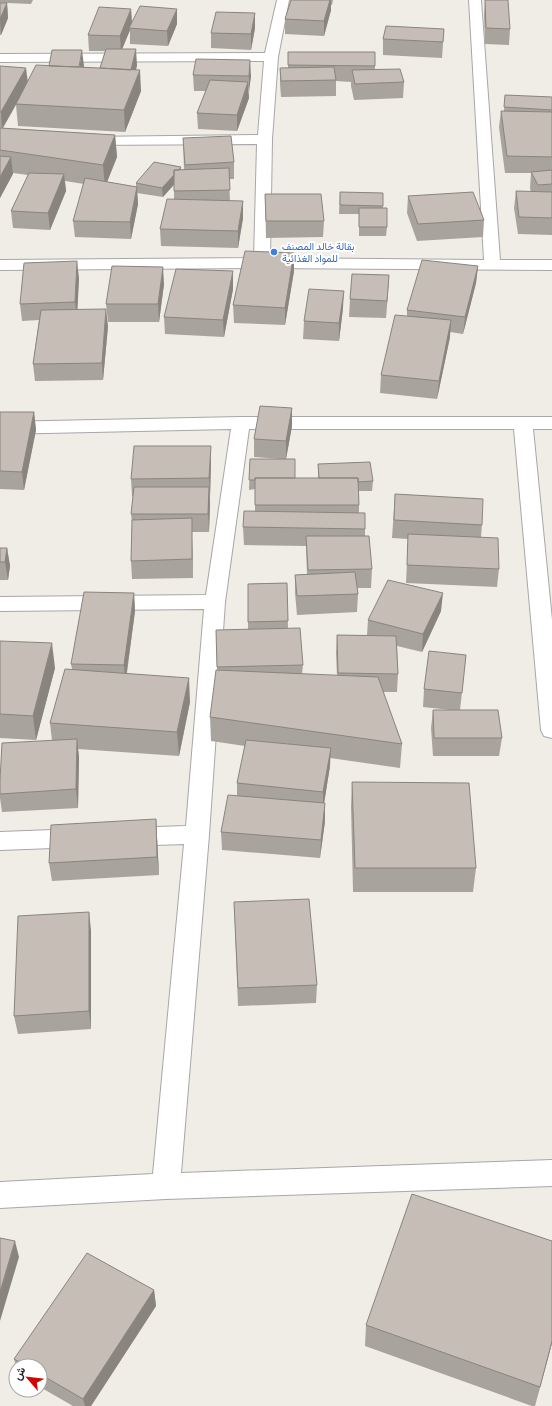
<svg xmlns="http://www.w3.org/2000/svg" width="552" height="1406" viewBox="0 0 552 1406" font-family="'PT Sans Narrow',Vazirmatn,sans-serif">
  <rect width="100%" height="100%" fill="#f0ede6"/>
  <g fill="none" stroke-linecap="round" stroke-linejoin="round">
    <g stroke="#a7a7a7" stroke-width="2">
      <path id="street" d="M277 0H289L278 57 272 139 270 258 484 260 469 0H481L500 260H552V270L262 268 0 270V260L254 258 257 144 86 145 81 144 79 141 81 138 86 137 258 135 264 61 0 62V54L265 53Z
        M241 417H552V429H533L552 620V738L544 736 541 730 514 429H249L225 602 209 835 181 1173 552 1160V1186L166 1199 0 1208V1182L153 1174 184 844 128 846 120 843 116 837 120 831 128 828 186 826 204 609 0 611V597L206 595 231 429 0 434V422Z
        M80 829 88 832 92 838 88 844 80 847 0 850V832Z"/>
    </g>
    <use href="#street" fill="#fff" fill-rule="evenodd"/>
  </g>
  <path fill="#a9a39d" d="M0 0H33L31 4 7 3 8 18 1 35H0Z
    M291 0H333L332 5H331V10L324 36 285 34V19Z
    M485 0 510 29 509 45 485 44 484 15Z
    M131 9 132 24H177L168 46 130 44V30L122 49 137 65 136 70 141 91 125 132 18 126 16 105 3 128 115 135 117 157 107 182 136 187V183L181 170H184L183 138 234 162V179H229L230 201H243V218L238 248 161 246 160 229 174 199V185L163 197 137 193 138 204 131 239 75 237 73 221 84 184 65 181 66 191 50 230 13 228 11 211 28 175 13 173 0 198V66L27 81 49 66H84L83 67 100 68 105 51H89L88 35Z
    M255 13V28L251 50 211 48V33Z
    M444 29 442 58 383 55V39Z
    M288 52 375 66V69L404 82 403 98 354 100 351 86V82L336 81V96L281 97 280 84V68H288Z
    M193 75 251 76 248 92 249 98 237 131 198 129 197 113 206 91H194Z
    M505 95 552 97V235L518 234 514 208 516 191 531 192 530 188 531 173H505L499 127 501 111H504Z
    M340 192 383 193V208L387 227 386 236H359V214H339Z
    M265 194 324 221 323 237 266 238Z
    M408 196 484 220 483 237 417 241 407 213Z
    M294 253V271L285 325 234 323 233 305Z
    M478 266 476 283 463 334 450 332V337L437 399 380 393 381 375 407 316V310Z
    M389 275 386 318 349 317 350 299Z
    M79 278 77 309 108 326 103 380 35 381 33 364 39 320 22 321 20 304Z
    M164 284 159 322H108L106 304Z
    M233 289 224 337 165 334 164 317Z
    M343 308 339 341 303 339 304 321Z
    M292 408V426L286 459 295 478H318V464L373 481 372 491H359V513H365V536L372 569 371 588H357L358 594 357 612 297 615 295 593V575L307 574 306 546 244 545 243 527 255 512V489L249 490 250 459H280L254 457V439Z
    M0 412H34L36 430 24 490 0 489Z
    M211 463 209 532H192L193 578 132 579 131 561 132 523 131 514 133 496H132L131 479Z
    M395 494 482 525 481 537 499 569 497 587 406 583 408 539 392 538Z
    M0 548H7L10 566 8 580H0Z
    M287 583 288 629 303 665 302 674 337 676 336 653 337 635H367L368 620 441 611 422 652 397 646 398 674 397 692H383L402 744 400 768 330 758V766L324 803 325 821 320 858 222 850 221 832 237 796V783L245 746 211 741 210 717 217 670 216 630H248V584Z
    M134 593 135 611 127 673 190 702 179 756 78 749 79 757 78 808 2 812 0 798V780L52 741 50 723 72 669 71 664Z
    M0 641 55 668 36 740 0 738Z
    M466 655 460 710 502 738 499 756H433L431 728 433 710H450L423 707 424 689Z
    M352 782 476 868 473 892H353L351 806Z
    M156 819 157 837 159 875 52 881 49 863Z
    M234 902 317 985 316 1003 238 1006Z
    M91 930V1029L18 1034 14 1016Z
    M552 1241V1343L535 1406H532L365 1346 366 1325Z
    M154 1290 156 1306 91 1406H73L40 1387V1366H16L14 1359Z"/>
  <path fill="#8a847f" d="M330 0H331V10L324 36V21Z
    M7 3 8 18 1 35 0 19Z
    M131 9 132 24 129 28 130 30 121 52 120 36Z
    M177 9V24L168 46 167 31Z
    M255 13V28L251 50V34Z
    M136 49 137 65 132 86 131 70Z
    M82 50 84 66 80 86 79 70Z
    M250 60 251 76 249 92V76Z
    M26 68 28 83 2 129 1 112Z
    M140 70 141 91 125 132 124 110Z
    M248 82 249 98 237 131V115Z
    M115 135 117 157 105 187 103 165Z
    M11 157 13 174 0 198V177Z
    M181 167V176L163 197 162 188Z
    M64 174 66 191 50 230 48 213Z
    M137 187 138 204 131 239 130 222Z
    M243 201V218L238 248V231Z
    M294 253V271L285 325V308Z
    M77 261 79 278 77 319 75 302Z
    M478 266 476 283 463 334 465 317Z
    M163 267 164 284 159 322 158 304Z
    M233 271V289L224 337 223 320Z
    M389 275 388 293 386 318 387 301Z
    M344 291 343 308 339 341V323Z
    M106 309 108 326 103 380 102 363Z
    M451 320 450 337 437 399 439 381Z
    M292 408V426L286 459V441Z
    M34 412 36 430 24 490 22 472Z
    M211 446V463L210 496 209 478Z
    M209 487 210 505 209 532 208 514Z
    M192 518V537L193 578 192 559Z
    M7 548 10 566 8 580 5 562Z
    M134 593 135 611 125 684 124 665Z
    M443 593 441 611 422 652 423 634Z
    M52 643 55 668 36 740 33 716Z
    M189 678 190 702 179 756 177 732Z
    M77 739 79 757 78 808 76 789Z
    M331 748 330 766 323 810V792Z
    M325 803V821L320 858 321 840Z
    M156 819 157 837 159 875 157 857Z
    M89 912 91 930V1029L89 1011Z
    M15 1241 19 1257 0 1321V1292Z
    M154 1290 156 1306 91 1406H85L83 1399Z
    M552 1341V1343L535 1406 540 1387Z"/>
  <path fill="#c5bdb6" stroke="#8a847f" d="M291 0H330L324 21 285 19Z
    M485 0H508L510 29 486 28Z
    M0 3H7L0 19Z
    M140 6 177 9 167 31 129 28Z
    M99 7 131 9 120 36 88 35Z
    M216 12 255 13 251 34 211 33Z
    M386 26 444 29 443 42 383 39Z
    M106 49H136L131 70 100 68Z
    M52 50H82L79 67 49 66Z
    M288 52H375V66L288 65Z
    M196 59 250 60 249 76 193 75Z
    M36 65 140 70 124 110 16 104Z
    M0 66 26 68 1 112H0Z
    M334 67 336 80 281 81 280 68Z
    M400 69 404 82 355 84 352 70Z
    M210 80 248 82 237 115 197 113Z
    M505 95 552 97V110L504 107Z
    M501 111 552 112V157L507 156Z
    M0 128 115 135 103 165 0 150Z
    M231 136 234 162 185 165 183 138Z
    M0 156 11 157 0 177Z
    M154 162 181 167 179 170H174V175L162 188 136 183Z
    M229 168 230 190 174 191V170Z
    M552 170V184L538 185 531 172Z
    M29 173 64 174 48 213 11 211Z
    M85 178 137 187 130 222 73 221Z
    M516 191 552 192V218L519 217Z
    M340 192 383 193V206L340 205Z
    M473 192 484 220 418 224 408 196Z
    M265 194H321L324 221H266Z
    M167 199 243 201 238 231 160 229Z
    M359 208H387V227H359Z
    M245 251 294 253 285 308 233 305Z
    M422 260 478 266 465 317 407 310Z
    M77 261 75 302 20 304 24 263Z
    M112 266 163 267 158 304H106Z
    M176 269 233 271 223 320 164 317Z
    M352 274 389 275 387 301 350 299Z
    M309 289 344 291 339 323 304 321Z
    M106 309 102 363 33 364 41 310Z
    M395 315 451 320 439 381 381 375Z
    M260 406 292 408 286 441 254 439Z
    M0 412H34L22 472 0 471Z
    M134 446H211L209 478 131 479Z
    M250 459H295V478H255V480H249Z
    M370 462 373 481 358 482V478H319L318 464Z
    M255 478H358L359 505H255Z
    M134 487H209L208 514H131Z
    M395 494 483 499 482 525 394 520Z
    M244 511 365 513V529L243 527Z
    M192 518V559L131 561 132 520Z
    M408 534 498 538 499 569 407 565Z
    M306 536H369L372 569 308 570Z
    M0 548H7L5 562H0Z
    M355 572 358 594 297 596 295 575Z
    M388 580 443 593 423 634 368 620Z
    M287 583 288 621 248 622V584Z
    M84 592 134 593 124 665 71 664Z
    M300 628 303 665 217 667 216 630Z
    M337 635 396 636 398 674 338 673Z
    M0 641 52 643 33 716 0 714Z
    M429 651 466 655 462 693 424 689Z
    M65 669 189 678 177 732 50 723Z
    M216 670 378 677 402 744 210 717Z
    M433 710H498L502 738H434Z
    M77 739 76 789 0 794V780L2 743Z
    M246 740 331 748 323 792 237 783Z
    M352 782 469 783 476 868H355Z
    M228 795 325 803 321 840 221 832Z
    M156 819 157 857 49 863 51 825Z
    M309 899 317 985 238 988 234 902Z
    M89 912V1011L14 1016 18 916Z
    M412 1194 552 1241V1341L540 1387 366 1325Z
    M0 1238 15 1241 0 1292Z
    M87 1253 154 1290 83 1399 40 1374V1366H27L14 1359Z"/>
  <circle fill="#3f7fe0" stroke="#fff" stroke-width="1.5" cx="274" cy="252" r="4"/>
  <g text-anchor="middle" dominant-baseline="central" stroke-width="4" stroke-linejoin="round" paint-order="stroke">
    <g font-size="10" fill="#366cbe" stroke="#fff" text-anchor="start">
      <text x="282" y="246">بقالة خالد المصنف<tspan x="282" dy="12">للمواد الغذائية</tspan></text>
    </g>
  </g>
  <g transform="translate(28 1378) rotate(298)"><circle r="19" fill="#ffffff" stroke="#a6a6a6"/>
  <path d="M0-3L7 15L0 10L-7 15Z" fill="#cf0601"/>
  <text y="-6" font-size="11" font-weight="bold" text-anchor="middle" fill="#202020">ش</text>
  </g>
</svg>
